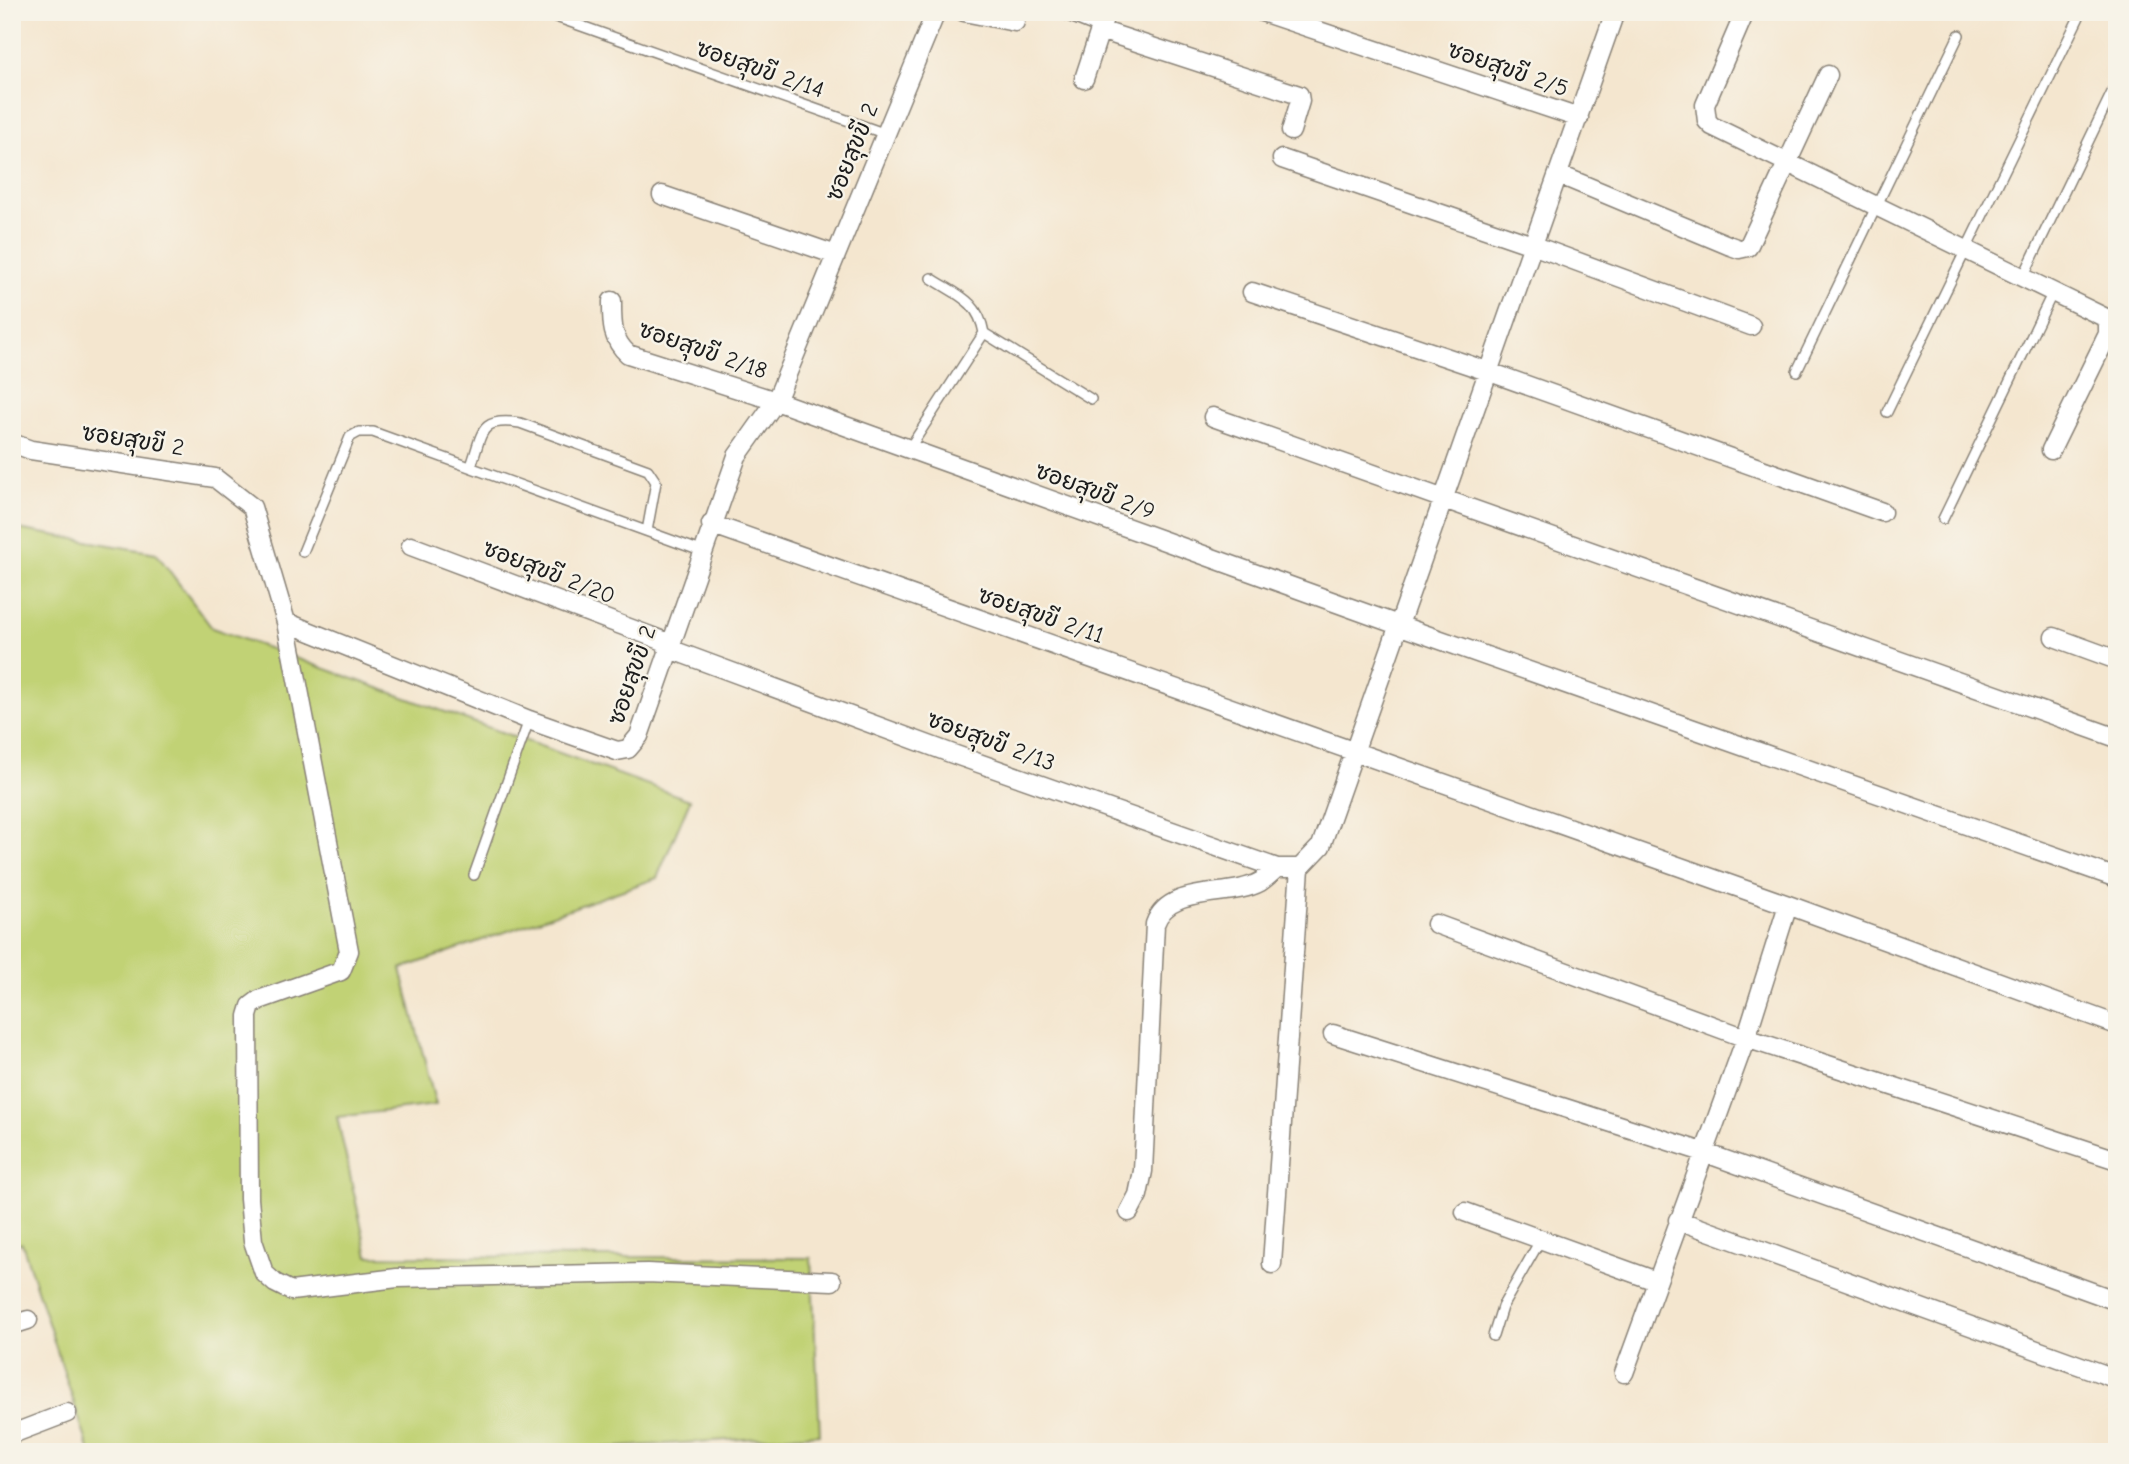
<svg xmlns="http://www.w3.org/2000/svg" width="2129" height="1464" viewBox="0 0 2129 1464" font-family="'Comic Neue','Playpen Sans Thai',sans-serif">
  <rect width="100%" height="100%" fill="#f7f3e8"/>
  <filter id="ink" filterUnits="userSpaceOnUse"><feTurbulence type="fractalNoise" baseFrequency=".0143" numOctaves="2"/><feDisplacementMap in="SourceGraphic" scale="14" xChannelSelector="R" yChannelSelector="G"/><feConvolveMatrix kernelMatrix="1 2 1 2 8 2 1 2 1" color-interpolation-filters="sRGB"/></filter>
  <filter id="wash" filterUnits="userSpaceOnUse"><feTurbulence type="fractalNoise" baseFrequency=".00686" numOctaves="4" result="noise"/><feDisplacementMap in="SourceGraphic" scale="28" xChannelSelector="R" yChannelSelector="G"/><feGaussianBlur stdDeviation="1.57" result="paint"/><feColorMatrix in="noise" values="0 0 0 0 0 0 0 0 0 0 0 0 0 0 0 0 0 1.4 0 .05"/><feComposite in="paint" operator="in"/></filter>
  <g filter="url(#wash)">
    <rect width="100%" height="100%" fill="#f4e6cf"/>
    <path fill="#c1d275" stroke="#6e7748" stroke-width="2" d="M12 528 156 553 212 628 690 800 657 878 401 969 436 1105 337 1117 368 1256 811 1258 820 1434 541 1452H90L22 1243 12 1244Z"/>
  </g>
  <g filter="url(#ink)">
    <g fill="none" stroke-linecap="round" stroke-linejoin="round">
      <g stroke="#888176" stroke-width="12">
        <path id="service" d="M542 12 886 134
          M2023 277 2117 82
          M931 278C957 295 978 300 984 333
          M1797 371 1959 35
          M1887 412 2079 17
          M909 449 984 333 1091 399
          M471 466C483 432 479 417 520 423L648 470 656 482 647 531
          M1943 519 2053 292
          M303 552 350 437 359 432H373L701 551
          M474 875 529 720
          M1493 1336 1502 1307 1541 1239"/>
      </g>
      <g stroke="#888176" stroke-width="21">
        <path id="minor" d="M964 12 1015 22
          M1070 12 1102 25
          M1262 12 1579 118
          M1745 12 1705 105 1707 121 1712 126 2108 319V334L2051 450
          M1100 30 1299 95 1300 101 1291 131
          M1084 79 1106 12
          M1282 159 1535 246 1751 326
          M1560 175 1728 245 1739 249 1748 247 1828 75
          M662 195 836 255
          M1252 292 1487 371 1882 512
          M612 301C612 322 611 339 628 354L776 401 1398 625 2117 878
          M1213 417 2117 738
          M12 443 31 450 215 478 252 507 286 622 529 720 617 751 628 749 639 736 737 456 776 401 936 12
          M711 524 1788 905 2117 1025
          M411 546 669 643
          M286 622 349 951 341 971 259 1000 251 1006 248 1016 249 1199 253 1241 264 1273 275 1283 291 1291 397 1278 647 1273 832 1281
          M2054 637 2117 660
          M667 648 953 754 1277 868H1300
          M1436 924 1746 1038 2117 1160
          M1333 1034 1703 1152 2117 1301
          M1129 1212 1138 1195 1143 1171 1155 924C1169 884 1229 899 1260 882 1266 878 1272 872 1277 868
          M1465 1212 1656 1281
          M1678 1220 2117 1379
          M1272 1264 1300 868 1321 846 1615 12
          M12 1325 28 1320
          M1624 1373 1746 1038 1788 905
          M12 1434 67 1413"/>
      </g>
      <use href="#service" stroke="#fff" stroke-width="9"/>
      <use href="#minor" stroke="#fff" stroke-width="18"/>
    </g>
  </g>
  <g text-anchor="middle" dominant-baseline="central" stroke-width="5" stroke-linejoin="round" paint-order="stroke">
    <g font-size="23" fill="#1c1c1c" stroke="#f7f3e8">
      <text transform="translate(760 69) rotate(19)">ซอยสุขขี 2/14</text>
      <text transform="translate(1508 69) rotate(19)">ซอยสุขขี 2/5</text>
      <text transform="translate(852 152) rotate(-68)">ซอยสุขขี 2</text>
      <text transform="translate(703 350) rotate(19)">ซอยสุขขี 2/18</text>
      <text transform="translate(133 440) rotate(9)">ซอยสุขขี 2</text>
      <text transform="translate(1095 491) rotate(20)">ซอยสุขขี 2/9</text>
      <text transform="translate(549 572) rotate(21)">ซอยสุขขี 2/20</text>
      <text transform="translate(1041 615) rotate(19)">ซอยสุขขี 2/11</text>
      <text transform="translate(632 675) rotate(-71)">ซอยสุขขี 2</text>
      <text transform="translate(991 741) rotate(20)">ซอยสุขขี 2/13</text>
    </g>
  </g>
  <rect width="2129" height="1464" fill="none" stroke="#f7f3e8" stroke-width="42"/>
</svg>
